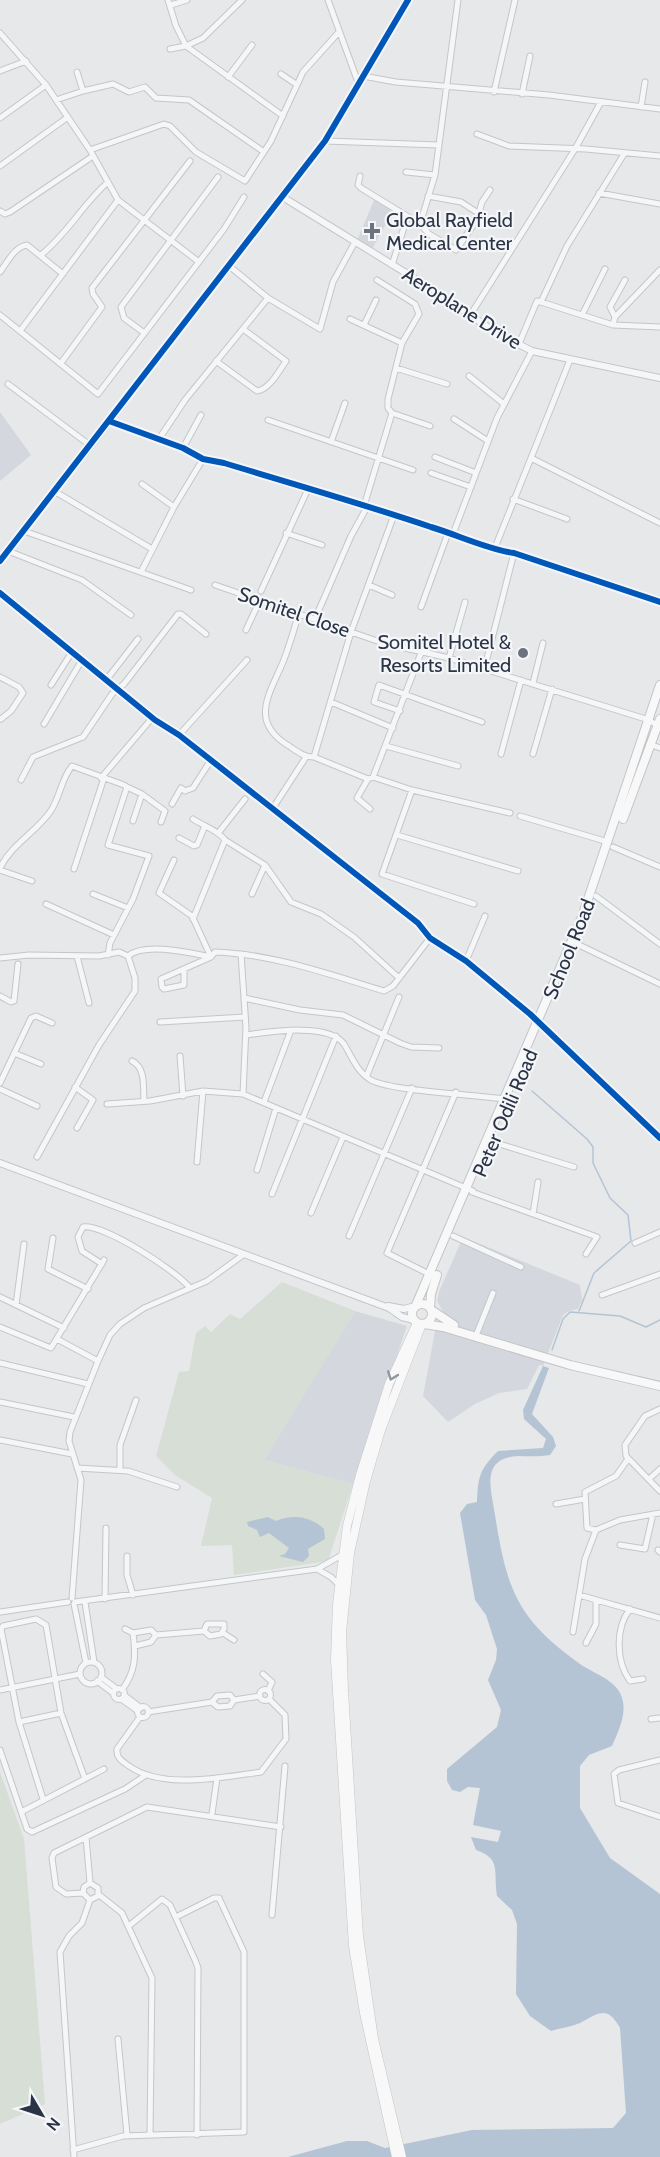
<svg xmlns="http://www.w3.org/2000/svg" width="660" height="2157" viewBox="0 0 660 2157" font-family="Cabin,sans-serif">
  <rect width="100%" height="100%" fill="#e6e8ea"/>
  <path fill="#d4d7dd" d="M374 200 393 211 372 249 357 241Z
    M0 412 31 455 0 481Z
    M463 1237 580 1285 582 1300 578 1309 569 1311 563 1315 543 1366 539 1365 527 1389 499 1393 475 1404 448 1422 423 1396 435 1331 444 1313 437 1301 439 1292Z
    M355 1311 407 1326 353 1484 264 1460Z"/>
  <path fill="#d6ded6" d="M282 1282 355 1311 264 1460 353 1484 328 1561 234 1575 232 1545 201 1546 212 1498 175 1475 156 1456 179 1372 189 1371 196 1333 205 1326 211 1332 230 1314 240 1319Z
    M0 1772 24 1839 45 2104 0 2124Z"/>
  <path fill="#b4c4d5" d="M543 1366 549 1368 532 1414 553 1437 556 1446 550 1455C538 1457 529 1456 518 1456 480 1458 491 1489 495 1515 507 1590 517 1619 580 1664 593 1673 613 1679 620 1693 629 1710 619 1730 612 1746L589 1755 580 1766V1808L610 1858 660 1894V2157H288L347 2141H367L385 2148 472 2130 613 2128 626 2113 620 2028C607 2005 599 2013 580 2023 571 2027 560 2028 551 2031L530 2016 516 1994 517 1924 512 1910 497 1896C493 1871 502 1859 476 1850L471 1837 498 1842 501 1831 473 1825 480 1788 468 1787 460 1792 452 1790 447 1781V1769L497 1727 501 1710 488 1680 496 1660 497 1649 486 1615 475 1600 460 1513 467 1504 477 1502C478 1476 480 1469 498 1451L543 1448 546 1439 524 1419 523 1410Z
    M268 1517 276 1521C293 1514 310 1516 324 1529L325 1539 308 1549 309 1556 303 1562 279 1556 285 1554 289 1548 269 1533 260 1537 257 1530 248 1526 247 1522Z"/>
  <g fill="none" stroke-linecap="round" stroke-linejoin="round">
    <path stroke="#b4c4d5" stroke-width="1.5" d="M532 1091 587 1139 593 1147V1163L610 1198 628 1215 631 1241 594 1273 579 1311
      M552 1350 563 1319 570 1312 620 1316 646 1327 660 1320"/>
    <g stroke="#c4c6c8" stroke-width="7">
      <path id="minor" d="M168 0 176 26 186 46 283 116
        M328 0 359 85
        M171 5 187 0
        M0 33 46 85 90 150 118 200 199 262
        M170 49 186 46 203 38 242 0
        M0 71 26 61
        M281 74 296 84
        M363 76 396 82 549 95 660 109
        M228 77 252 45
        M83 91 113 84 129 92 145 87 156 98 189 100 264 152
        M494 92 515 0
        M522 94 530 56
        M56 100 83 91 77 72
        M641 107 645 82
        M0 118 46 85
        M477 134 509 146 586 149 660 156
        M325 141 439 145
        M90 150 164 124 170 126 196 152 245 181 271 141 303 72 339 32
        M0 166 68 117
        M406 172 435 175
        M360 176 358 185 361 188 420 224 429 234 456 250 477 220 482 202 490 190
        M599 193 660 204
        M428 196 461 202 478 213
        M0 211 5 214 10 212 93 156
        M420 224 435 175 458 0
        M41 255C69 232 82 205 108 182
        M228 265 268 298 320 329 333 282 355 242
        M392 265 407 218
        M0 272C7 263 14 247 27 245L63 274
        M541 302 613 325 660 327
        M471 314 575 149 601 102
        M0 315 98 394 224 229 244 197
        M582 315 605 269
        M615 317 610 307 625 280
        M350 319 402 343
        M364 325 376 300
        M613 325 615 317 660 270
        M20 331 118 200
        M143 332 124 318 121 307 218 177
        M519 344 537 301 541 302 567 246 624 154
        M216 361 257 391C269 390 279 371 286 361L243 329
        M61 363 102 307 93 294 92 288 190 161
        M396 368 447 384
        M469 376 504 404
        M8 384 91 446
        M392 413 430 426
        M454 419 488 441
        M268 420 413 470
        M109 421 183 448 203 459 224 463C293 484 363 504 431 527 458 535 486 549 514 553L660 602
        M159 439 185 400 268 298
        M331 442 345 403
        M183 448 201 415
        M435 457 476 473
        M531 458 570 360
        M431 473 471 487
        M142 484 174 507
        M54 491 152 549
        M513 499 567 519
        M364 506 392 413 388 408V399L402 343 419 314 415 304 377 280
        M24 531 191 590
        M286 533 322 545
        M453 534 497 418 532 351
        M494 550 531 458 660 523
        M8 551 82 580 131 615
        M0 561 91 446 281 196
        M141 572 174 507 203 459
        M215 585 383 643 449 658 649 720 658 726
        M369 585 392 595
        M261 591 308 489
        M0 593 155 720 179 735 418 923 430 938 466 961 530 1014 660 1138
        M421 607 448 533
        M299 613C294 630 289 647 283 662 269 695 249 722 289 746 298 752 304 757 314 757L368 779 373 777 412 790 510 813
        M315 619 351 536 367 507
        M246 630 260 600
        M449 658 465 602
        M484 670 514 553
        M0 677 19 687 23 693 11 711 1 719
        M107 679 138 639
        M533 683 543 643
        M51 685 72 652
        M331 702 393 728
        M400 711 374 702 379 685 482 722
        M44 724 82 660
        M179 735 247 660
        M649 744 660 748
        M386 746 458 766
        M501 754 521 680
        M533 754 552 689
        M314 757 351 632 394 515
        M373 777 421 653
        M101 778 153 717
        M368 779 357 798 370 809
        M21 780 33 757 83 737 112 694 124 684 178 614H181L206 634
        M127 787 142 794 165 811 161 822
        M412 790 382 874 474 904
        M172 804 181 788 185 791 193 788 211 760
        M273 808 306 757
        M520 816 608 842
        M193 819C203 826 218 830 225 840L265 865 291 902 321 914 354 937 398 977
        M133 821 142 794
        M219 832 245 799
        M397 835 518 871
        M179 838 194 846 197 845 204 828
        M613 847 660 867
        M174 860 159 893 192 916 211 957 161 979 162 987 164 989 184 985V969
        M0 868C11 845 35 833 50 812 60 798 61 779 72 766L124 785 127 787 108 845 149 856 133 899 110 943 108 955
        M74 869 104 778
        M0 870 32 881
        M93 894 128 908
        M252 894 265 865
        M596 896 660 944
        M46 904 114 935
        M193 919 225 840
        M577 944 660 984
        M241 954 246 1027 243 1094
        M77 956 89 1003
        M128 956C146 942 190 953 211 957L215 952C273 954 328 974 384 991L393 986 430 938
        M0 958 29 955 99 956 119 952 128 956
        M466 961 485 916
        M0 996 11 1002 14 1001 18 964
        M244 998 300 1010 343 1015 400 1043 411 1047 439 1048
        M160 1022 245 1017
        M246 1035C268 1032 329 1022 344 1044 352 1057 357 1072 371 1080 390 1091 478 1095 504 1099
        M14 1053 41 1064
        M180 1056 183 1096
        M132 1061C146 1068 143 1087 144 1101
        M367 1075 399 997
        M0 1083 31 1018 36 1016 52 1023
        M75 1087 93 1100 77 1128
        M0 1089 37 1106
        M264 1102 291 1030
        M107 1104 150 1101 203 1091 243 1094 473 1191
        M493 1142 574 1167
        M37 1157 99 1045 135 991V978L128 956
        M197 1162 203 1091
        M257 1170 276 1108
        M472 1192 597 1237 586 1254
        M272 1194 336 1036
        M311 1213 343 1137
        M533 1214 538 1182
        M349 1236 412 1088
        M453 1236 521 1267
        M53 1238 48 1269 88 1289
        M635 1243 660 1232
        M102 1264 82 1251 78 1237 83 1227C104 1224 177 1271 190 1288
        M431 1275 387 1253 456 1092
        M602 1295 660 1274
        M0 1297 64 1328
        M16 1305 24 1244
        M0 1327 51 1348 104 1260
        M477 1333 493 1293
        M57 1339 98 1361
        M0 1363 88 1384
        M0 1402 74 1417
        M660 1409 645 1416 625 1445 626 1456 660 1491
        M0 1440 72 1454
        M77 1468 128 1471 177 1487
        M120 1469V1445L136 1400
        M649 1479 660 1469
        M556 1504 585 1499
        M596 1530 587 1528 585 1492 616 1476 628 1459
        M620 1545 645 1549 653 1514
        M658 1550 660 1552
        M127 1556V1575L133 1595
        M317 1569 331 1577 339 1585
        M579 1595 660 1618
        M72 1598 81 1480 69 1441 70 1432 98 1361 110 1335 120 1324 144 1308 207 1281 243 1255
        M105 1599 106 1528
        M75 1602 317 1569 342 1555
        M85 1602 94 1662
        M74 1604 86 1663
        M630 1609C615 1628 616 1662 630 1681L643 1679
        M0 1612 68 1602
        M573 1632 585 1559 596 1530 620 1520 660 1513
        M133 1633 151 1630 156 1635 151 1642 135 1646
        M223 1633 234 1640
        M156 1635 204 1631 210 1636 221 1634 224 1629V1624H207L204 1631
        M586 1643 596 1624V1600
        M80 1673a11 11 0 1 1 22 0a11 11 0 1 1-22 0Z
        M263 1674 272 1682 268 1691
        M101 1677 117 1689
        M97 1681 113 1693
        M113.5 1694a5.5 5.5 0 1 1 11 0a5.5 5.5 0 1 1-11 0Z
        M259.5 1695a5.5 5.5 0 1 1 11 0a5.5 5.5 0 1 1-11 0Z
        M0 1690 80 1674
        M122 1690C136 1671 136 1656 133 1633L125 1629
        M124 1695 141 1708
        M121 1699 138 1711
        M234 1700 260 1696
        M137.5 1712a5.5 5.5 0 1 1 11 0a5.5 5.5 0 1 1-11 0Z
        M148 1712 212 1702 218 1707 230 1706 234 1700 230 1695 217 1696 212 1702
        M140 1717 117 1749C116 1758 122 1761 129 1766 162 1790 223 1777 261 1772L286 1739 285 1715 269 1699
        M651 1719 660 1718
        M19 1722 61 1713
        M0 1750 27 1829 32 1832 125 1789 146 1775
        M660 1760 619 1770 614 1774 618 1803 660 1817
        M43 1799 19 1722 1 1629 3 1626 36 1619 46 1625 61 1713 85 1779
        M21 1812 104 1769
        M212 1814 217 1778
        M86 1837 90 1883
        M83 1893 66 1894 56 1887 52 1858 54 1853 147 1807 281 1827
        M98 1894 122 1913 152 1978 150 2134
        M272 1915 285 1766
        M130 1925 162 1899 170 1905 195 1960 198 1968 197 2135
        M118 2039 127 2135
        M73 2150 123 2136 244 2132V1952L219 1898H214L176 1917
        M74 2157 60 1952 69 1936 82 1923 90 1900 98 1896V1888L90 1883 84 1887 83 1893 90 1900"/>
    </g>
    <g stroke="#c4c6c8" stroke-width="8">
      <path id="tertiary" d="M408 0 325 141 281 196 432 289 495 332 532 351 660 378
        M0 1163 389 1308 402 1317 414 1320
        M388 1306 404 1309 415 1306"/>
    </g>
    <g stroke="#c4c6c8" stroke-width="9">
      <path id="secondary" d="M396 2157 364 2013 353 1946 335 1660 337 1604 347 1526 360 1475 389 1384 417 1323
        M402 2157 374 2039 359 1936 344 1691 342 1632 350 1553 366 1481 381 1430 422 1324"/>
    </g>
    <g stroke="#c2c5c8" stroke-width="10">
      <path id="primary" d="M623 819 660 719
        M412 1314a10 10 0 1 1 20 0a10 10 0 1 1-20 0Z
        M416 1305 582 917 660 685
        M430 1307 431 1294 437 1275
        M433 1311 454 1325
        M424 1324 443 1327 570 1365 660 1386"/>
    </g>
    <use href="#minor" stroke="#f5f6f7" stroke-width="5"/>
    <use href="#tertiary" stroke="#f5f6f7" stroke-width="6"/>
    <use href="#secondary" stroke="#f8f8f8" stroke-width="8"/>
    <use href="#primary" stroke="#f8f8f8" stroke-width="8"/>
    <g stroke="#f4f6f9" stroke-width="10">
      <path id="cycleway" d="M109 421 183 448 203 459 224 463C293 484 363 504 431 527 458 535 486 549 514 553L660 602
        M0 561 325 141 408 0
        M0 593 155 720 179 735 418 923 430 938 466 961 530 1014 660 1138"/>
    </g>
    <use href="#cycleway" stroke="#0057b8" stroke-width="6"/>
  </g>
  <defs><path id="oneway-chevron" d="M-2-3.5L2.5 0L-2 3.5" fill="none" stroke-width="1.6" stroke-linecap="round" stroke-linejoin="round" transform="scale(1.5)"/></defs>
  <use stroke="#92969e" href="#oneway-chevron" transform="translate(392 1376) rotate(111)"/>
  <g fill="#6c737f" stroke="#f4f6f9" stroke-width="2">
    <path d="M369 222h6v6h6v6h-6v6h-6v-6h-6v-6h6z"/>
    <circle cx="523" cy="653" r="6"/>
  </g>
  <g text-anchor="middle" dominant-baseline="central" stroke-width="4.5" stroke-linejoin="round" paint-order="stroke">
    <g font-size="20" fill="#2b3445" stroke="#f4f6f9" text-anchor="start">
      <text x="386" y="220">Global Rayfield<tspan x="386" dy="23">Medical Center</tspan></text>
      <text x="511" y="642" text-anchor="end">Somitel Hotel &amp;<tspan x="511" dy="23">Resorts Limited</tspan></text>
    </g>
    <g font-size="20" fill="#2b3445" stroke="#f4f6f9">
      <text transform="translate(462 308) rotate(32)">Aeroplane Drive</text>
      <text transform="translate(294 612) rotate(19)">Somitel Close</text>
      <text transform="translate(569 949) rotate(-68)">School Road</text>
      <text transform="translate(505 1113) rotate(-67)">Peter Odili Road</text>
    </g>
  </g>
  <g transform="translate(42 2115) rotate(129)" stroke="#f4f6f9" stroke-width="4.5" paint-order="stroke">
  <path d="M0-4.5L10 22L0 15L-10 22Z" fill="#2b3445"/>
  <text y="-9" font-size="16" font-weight="bold" text-anchor="middle" fill="#2b3445">N</text>
  </g>
</svg>
